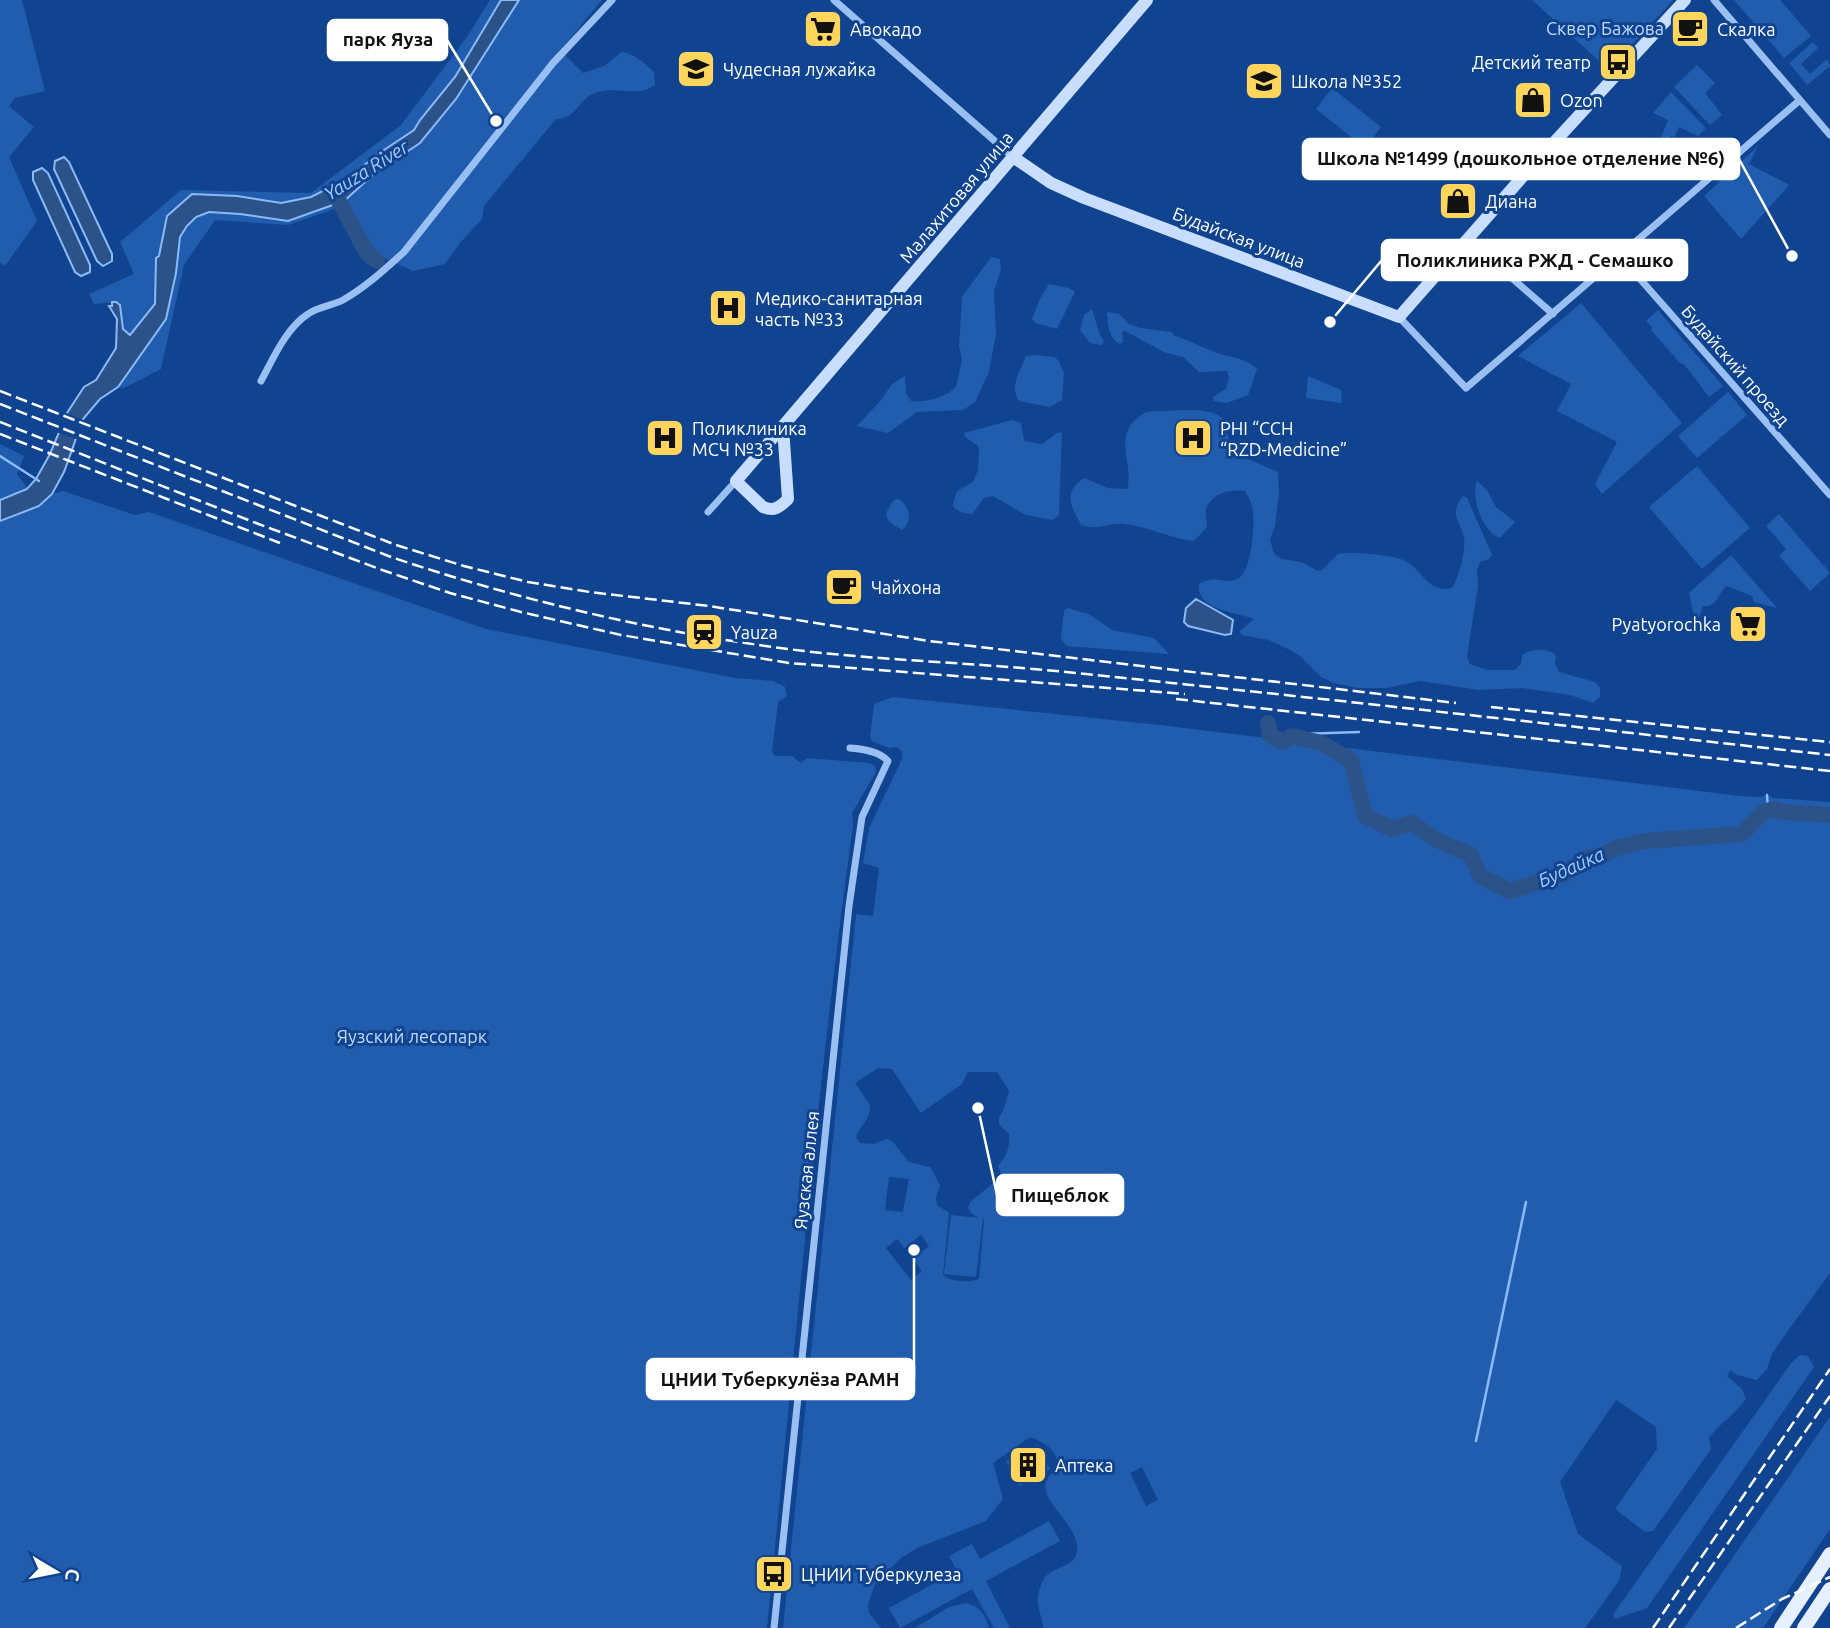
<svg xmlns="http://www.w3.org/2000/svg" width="1830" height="1628" viewBox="0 0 1830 1628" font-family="Ubuntu,sans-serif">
  <rect width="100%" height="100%" fill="#104490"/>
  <path fill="#215daf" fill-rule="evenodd" d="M0 0H22L45 91 15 98 9 106 34 127 9 157 37 221 5 266 0 263Z
    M490 0H501L455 77 420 120 414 130 378 154 347 179 311 197 281 203 237 196 192 195 156 258 155 304 130 335 123 329 120 305 116 302 94 304 89 294 134 274 120 242 181 190 311 193 401 125 467 37Z
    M519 0H602L563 47 567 57 583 73 604 66 622 52C635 54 644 63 654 72L655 85C635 99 616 85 595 93 578 99 577 119 556 119L484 206 482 219 460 243 445 264 413 271 369 251 344 201 375 173 420 143 456 99Z
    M1532 0H1673L1609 70Z
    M1734 0H1780L1811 36 1784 58Z
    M1813 42 1818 48 1801 64 1810 74 1827 59 1830 66 1807 85 1789 63Z
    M1697 65 1715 83 1705 93 1722 115 1710 125 1674 87Z
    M1332 88 1381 127 1365 148 1316 109Z
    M1671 92 1706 128 1698 136 1679 127 1674 137 1670 136 1660 158 1654 155 1668 120 1653 113Z
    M1758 146 1749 164 1789 185 1741 239 1704 196Z
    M333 205 334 209 288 225 215 220 184 265 161 369 124 388 118 387 166 319 176 273 180 237 196 217 209 212 240 213 283 221Z
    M991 257 1000 259 1001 269 994 291 996 334 989 372 975 402 963 410 917 412 888 433 857 426 881 400 892 384 905 376 906 394 911 401C926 403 946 397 956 387L962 359 959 346 962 297Z
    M1049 284 1069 288 1075 292 1057 329 1035 323 1032 319 1040 299Z
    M1581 303 1682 423 1602 494 1595 484 1617 442 1557 411 1571 384 1518 356Z
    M1092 309 1100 335 1104 341 1102 345 1090 343 1080 330 1084 315Z
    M1658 310 1723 386 1709 397 1684 364 1680 363 1651 330 1652 327 1646 321Z
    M1107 312 1119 314 1129 324 1140 328 1172 332 1173 335C1188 340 1201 347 1215 352 1229 358 1245 357 1257 369L1248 395 1227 403 1213 401V397L1226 389 1229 377 1227 371 1199 372 1183 357 1166 353 1125 331 1122 332 1123 342 1120 344C1108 337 1108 326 1107 312Z
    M1035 355 1054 357 1058 360 1064 373 1062 400 1050 407 1019 401C1009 387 1020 372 1026 356Z
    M1308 376 1341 390 1342 403 1306 398Z
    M1728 392 1747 415 1697 458 1678 436Z
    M1154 411C1174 412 1206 405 1222 418L1232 449 1248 459 1278 472 1279 492 1275 526 1270 540 1274 554 1282 559 1301 562 1318 571 1322 570 1338 554C1349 551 1395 555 1405 561 1423 570 1428 594 1452 588 1459 577 1466 551 1464 538 1461 520 1448 516 1463 496L1467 498 1492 555 1489 559 1480 562 1477 571 1478 586 1467 657 1470 664 1487 670H1515L1521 664 1522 655C1533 648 1546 648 1556 655L1555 664 1559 672 1595 682 1600 688V697L1593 703 1570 695 1522 688 1479 690 1420 681 1387 688H1358L1334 683 1321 677 1300 656 1292 651 1269 640 1241 635 1240 631 1254 619C1238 612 1196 611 1199 584 1217 574 1224 585 1237 579 1251 574 1255 526 1253 512 1252 504 1249 497 1245 491 1231 489 1211 493 1206 509 1205 515 1207 521 1207 527L1194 541C1171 539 1148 526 1124 524 1105 522 1104 531 1081 525 1071 505 1062 494 1084 478L1108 488 1127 489C1134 466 1115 441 1134 421 1140 415 1144 412 1154 411Z
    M1012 420 1021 423 1024 441 1042 444 1057 433 1062 432 1059 515 1053 520 1026 515 993 496 984 498 972 514 963 513 954 508 953 504 957 491 973 482 978 470 979 449 977 445 965 437 964 433Z
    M0 444 24 456 17 474 28 489 0 500Z
    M1697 466 1750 528 1702 569 1649 507Z
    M1477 481 1487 490 1496 507 1515 522 1500 538C1482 532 1471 498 1477 481Z
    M63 491 135 515 149 512 486 629 735 678 773 681 785 687 787 696 778 702 772 752 775 756H792L801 763 807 758 869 763 875 766 876 772 852 813 853 826C816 1092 794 1361 767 1628H0V521L39 506 52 494Z
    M899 499C910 507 913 521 902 530 884 520 882 516 894 500Z
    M1779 514 1830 573 1810 591 1779 556 1786 549 1766 526Z
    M1731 555 1777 608 1754 602 1752 596 1727 586C1717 593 1719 607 1703 606L1696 625 1689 593Z
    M1067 608 1089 614 1112 630 1154 638 1169 654 1067 646 1061 639 1064 611Z
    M893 697 1160 725 1740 796 1761 797 1767 795 1774 798 1830 802V1273L1782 1339 1772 1354 1767 1369 1757 1380 1737 1375 1730 1370 1727 1376 1742 1389 1746 1399C1734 1415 1720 1423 1709 1438L1711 1449 1653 1531 1645 1532 1615 1509 1657 1449 1656 1427 1616 1400 1560 1482 1578 1534 1622 1566 1619 1581 1585 1628H1043C1043 1617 1036 1607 1038 1596 1039 1591 1042 1580 1046 1576 1057 1565 1080 1567 1077 1545 1074 1517 1022 1491 1058 1469 1059 1451 1045 1442 1030 1437L993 1463 1003 1499 986 1521 917 1548 901 1558 875 1584 868 1604 869 1613 881 1628H783L856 914 873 916 879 868 863 863 869 828 902 759V752L897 747 889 748 872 741 870 737 874 704ZM878 1068 892 1069 921 1113 962 1084 968 1072H997L1009 1091 1003 1111 999 1117V1124L1009 1134C1010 1148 1007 1155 998 1166L1002 1176 970 1202 968 1208 972 1214 979 1218 951 1215 944 1274 976 1277 983 1218 984 1220 979 1279C967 1283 953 1282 943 1275L949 1213 937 1205 936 1198 940 1185 930 1167 909 1162 893 1142 887 1139 874 1144 860 1143 856 1137C861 1123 870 1122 870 1105L855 1083ZM889 1177 909 1179 903 1212 885 1210ZM921 1235 929 1246 913 1259 922 1271 911 1280 886 1248 897 1239 904 1248ZM1142 1467 1158 1500 1146 1506 1130 1473Z
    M1800 1355 1808 1356 1814 1367 1647 1608 1614 1619V1613L1792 1362Z
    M1830 1417V1529L1763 1628H1684Z
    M1037 1445 1050 1469 1020 1486 1006 1461Z
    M1049 1521 1060 1541 986 1581 1010 1628H994L972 1589 900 1628 889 1608 957 1571 949 1556 972 1544 980 1559Z
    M967 1603C981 1608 985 1614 989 1628H915L949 1607Z"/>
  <path fill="#2c528a" stroke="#8bbaf7" stroke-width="2" d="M501 0H519L456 99 420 143 375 173 344 201 288 221 240 214 209 212 196 217 187 226 180 237 176 273 166 319 118 387 100 399 83 419 64 472 52 494 39 506 0 521V500L27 489 36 479 50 454 67 413 84 387 96 380 116 348 117 319 109 306H112V302H116L120 305 123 329 130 335 155 304 156 258 159 256 167 216 192 194 237 196 281 203 311 197 347 179 378 154 414 130 420 120 455 77Z
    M64 157 69 162 112 254V261L103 266 97 261 54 169 55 161Z
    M42 168 48 173 90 265V272L81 276 75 272 33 180V172Z
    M1196 599 1233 620 1231 634 1225 635 1188 626 1184 622 1186 608Z"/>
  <path fill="#104490" d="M64 412 86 421 79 440 56 432Z"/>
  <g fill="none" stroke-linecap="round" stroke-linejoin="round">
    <path stroke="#8bbaf7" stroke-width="2.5" d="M0 456 39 481
      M1270 735 1359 732
      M1767 795 1768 810
      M1476 1441 1526 1202"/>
    <path stroke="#2c528a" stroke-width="16" d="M335 194 367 253 377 261
      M1268 723 1270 735 1283 742 1292 736 1321 743 1351 760 1365 816 1392 829 1412 823 1437 840 1471 855 1480 876 1510 891 1564 874 1586 858 1603 855 1616 848 1645 841 1742 834 1763 812 1774 809 1783 812 1830 815"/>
    <path stroke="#9abff3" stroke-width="7" d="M834 0 1013 157
      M1714 0 1830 135
      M1467 239 1553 314
      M1619 255 1830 495
      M1399 317 1466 388 1800 100
      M261 381C273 359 286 328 308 314 319 306 332 306 343 300 366 287 385 269 404 252L553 63 612 0
      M708 512 736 481
      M774 1628 849 906 862 817 888 761C879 751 863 749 850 748"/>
    <path stroke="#c9defd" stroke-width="12" d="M1013 157 1051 183 1084 198 1399 317 1525 174 1685 0
      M783 427 788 499C780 507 774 512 763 507L736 481 1147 0"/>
    <path stroke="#e6efff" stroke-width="14" d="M1781 1628 1830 1554
      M1804 1628 1830 1589"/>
    <path stroke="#fff" stroke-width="2.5" stroke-dasharray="12 5" stroke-linecap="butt" d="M0 391 396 545 464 566 528 582 590 592 709 606 929 641 1456 703
      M0 404 391 557C525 602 663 634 804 651 891 661 979 663 1066 672 1321 698 1576 727 1830 755
      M0 422 256 523 385 571 450 593 521 612 621 635 789 663 1185 694
      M0 434 280 543
      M1176 699 1830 771
      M1491 707 1830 742
      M1653 1628 1830 1369
      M1669 1628 1830 1396
      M1736 1628 1782 1599 1830 1577"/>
  </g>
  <defs>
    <g id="supermarket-square" transform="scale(2.0125)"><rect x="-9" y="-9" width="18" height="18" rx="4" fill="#ffd55c" stroke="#104490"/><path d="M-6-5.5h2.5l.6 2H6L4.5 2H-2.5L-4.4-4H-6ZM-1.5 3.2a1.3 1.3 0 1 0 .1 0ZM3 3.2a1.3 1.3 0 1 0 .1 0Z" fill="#111"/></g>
    <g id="cafe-square" transform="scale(2.0125)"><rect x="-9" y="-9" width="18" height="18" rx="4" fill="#ffd55c" stroke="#104490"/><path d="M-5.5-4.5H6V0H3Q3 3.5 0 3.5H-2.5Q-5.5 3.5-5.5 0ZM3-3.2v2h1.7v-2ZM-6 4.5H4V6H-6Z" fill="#111"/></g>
    <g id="bus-square" transform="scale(2.0125)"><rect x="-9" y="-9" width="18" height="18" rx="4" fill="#ffd55c" stroke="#104490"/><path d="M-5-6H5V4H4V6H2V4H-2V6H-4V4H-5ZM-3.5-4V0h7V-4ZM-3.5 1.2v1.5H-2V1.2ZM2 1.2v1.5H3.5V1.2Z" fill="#111"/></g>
    <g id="school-square" transform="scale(2.0125)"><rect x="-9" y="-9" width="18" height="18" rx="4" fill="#ffd55c" stroke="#104490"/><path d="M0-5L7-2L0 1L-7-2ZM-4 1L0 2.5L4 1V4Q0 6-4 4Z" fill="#111"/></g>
    <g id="shop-square" transform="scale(2.0125)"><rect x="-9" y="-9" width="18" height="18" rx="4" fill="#ffd55c" stroke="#104490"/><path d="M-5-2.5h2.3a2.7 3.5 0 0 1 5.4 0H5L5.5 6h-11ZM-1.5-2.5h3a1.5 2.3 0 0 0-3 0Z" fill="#111"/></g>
    <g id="hospital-square" transform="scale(2.0125)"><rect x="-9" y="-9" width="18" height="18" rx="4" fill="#ffd55c" stroke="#104490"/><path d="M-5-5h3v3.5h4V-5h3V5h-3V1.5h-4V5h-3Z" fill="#111"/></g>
    <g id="station-square" transform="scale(2.0125)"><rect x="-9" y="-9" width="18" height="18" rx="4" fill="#ffd55c" stroke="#104490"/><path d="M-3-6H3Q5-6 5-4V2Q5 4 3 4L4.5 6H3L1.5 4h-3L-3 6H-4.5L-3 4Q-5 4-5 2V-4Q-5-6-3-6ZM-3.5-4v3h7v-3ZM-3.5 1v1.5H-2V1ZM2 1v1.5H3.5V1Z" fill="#111"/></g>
    <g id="building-square" transform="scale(2.0125)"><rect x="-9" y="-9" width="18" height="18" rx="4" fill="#ffd55c" stroke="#104490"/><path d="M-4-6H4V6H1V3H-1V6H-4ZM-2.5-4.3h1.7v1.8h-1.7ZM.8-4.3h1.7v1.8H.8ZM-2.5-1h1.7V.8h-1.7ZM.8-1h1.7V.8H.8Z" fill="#111"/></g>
  </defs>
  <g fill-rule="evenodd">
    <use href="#supermarket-square" x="823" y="29"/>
    <use href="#cafe-square" x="1690" y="29"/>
    <use href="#bus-square" x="1618" y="62"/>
    <use href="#school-square" x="696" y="69"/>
    <use href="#school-square" x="1264" y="81"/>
    <use href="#shop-square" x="1533" y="100"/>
    <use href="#shop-square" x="1458" y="201"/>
    <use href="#hospital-square" x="728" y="308"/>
    <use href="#hospital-square" x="665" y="438"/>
    <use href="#hospital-square" x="1193" y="438"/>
    <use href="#cafe-square" x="844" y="587"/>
    <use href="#supermarket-square" x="1748" y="624"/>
    <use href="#station-square" x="704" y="632"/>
    <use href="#building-square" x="1028" y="1465"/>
    <use href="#bus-square" x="774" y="1574"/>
  </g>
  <g text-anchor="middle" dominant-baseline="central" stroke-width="6" stroke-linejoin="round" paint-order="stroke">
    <g font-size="18" fill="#c1dbfe" stroke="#104490">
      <text x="1605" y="28">Сквер Бажова</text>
      <text x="412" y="1036">Яузский лесопарк</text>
    </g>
    <g font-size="18" fill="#fff" stroke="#104490" text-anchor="start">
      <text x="850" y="29">Авокадо</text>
      <text x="1717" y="29">Скалка</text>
      <text x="1591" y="62" text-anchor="end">Детский театр</text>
      <text x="723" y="69">Чудесная лужайка</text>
      <text x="1291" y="81">Школа №352</text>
      <text x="1560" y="100">Ozon</text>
      <text x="1485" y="201">Диана</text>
      <text x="755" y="298">Медико-санитарная<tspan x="755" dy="21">часть №33</tspan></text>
      <text x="692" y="428">Поликлиника<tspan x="692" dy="21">МСЧ №33</tspan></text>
      <text x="1220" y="428">PHI “CCH<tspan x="1220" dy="21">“RZD-Medicine”</tspan></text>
      <text x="871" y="587">Чайхона</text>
      <text x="1721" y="624" text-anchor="end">Pyatyorochka</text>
      <text x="731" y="632">Yauza</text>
      <text x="1055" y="1465">Аптека</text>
      <text x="801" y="1574">ЦНИИ Туберкулеза</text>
    </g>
    <g font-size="18" fill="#fff" stroke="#104490">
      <text transform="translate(956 197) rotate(-50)">Малахитовая улица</text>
      <text transform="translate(1239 237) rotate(21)">Будайская улица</text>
      <text transform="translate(1736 365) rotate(49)">Будайский проезд</text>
      <text transform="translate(806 1170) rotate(-84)">Яузская аллея</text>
    </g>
    <g font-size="19" font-style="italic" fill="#a6cafa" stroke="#104490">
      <text transform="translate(366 170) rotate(-32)">Yauza River</text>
      <text transform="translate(1571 867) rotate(-24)">Будайка</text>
    </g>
  </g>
  <path fill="none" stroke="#fff" stroke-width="2.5" d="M496 121L447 40M1792 256L1739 159M1330 322L1382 260M978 1108L997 1195M914 1250L914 1379"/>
  <g fill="#fff" stroke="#104490" stroke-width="2.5">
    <circle cx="496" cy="121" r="7"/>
    <circle cx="1792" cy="256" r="7"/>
    <circle cx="1330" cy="322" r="7"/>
    <circle cx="978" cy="1108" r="7"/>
    <circle cx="914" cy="1250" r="7"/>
  </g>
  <g fill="#fff" stroke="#fff" stroke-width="2.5">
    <rect x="328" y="20" width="119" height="40" rx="7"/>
    <rect x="1303" y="139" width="436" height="40" rx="7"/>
    <rect x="1382" y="240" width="305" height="40" rx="7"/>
    <rect x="997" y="1175" width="126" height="40" rx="7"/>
    <rect x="647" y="1359" width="267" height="40" rx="7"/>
  </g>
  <g font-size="19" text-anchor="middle" font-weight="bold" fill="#111">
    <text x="388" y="46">парк Яуза</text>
    <text x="1521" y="165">Школа №1499 (дошкольное отделение №6)</text>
    <text x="1535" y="267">Поликлиника РЖД - Семашко</text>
    <text x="1060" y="1202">Пищеблок</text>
    <text x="780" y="1386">ЦНИИ Туберкулёза РАМН</text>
  </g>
  <g transform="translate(56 1572) rotate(100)" stroke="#104490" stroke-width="5" paint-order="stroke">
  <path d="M0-5L12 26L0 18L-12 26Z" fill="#ffffff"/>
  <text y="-10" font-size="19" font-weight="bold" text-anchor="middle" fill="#ffffff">С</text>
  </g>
</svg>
